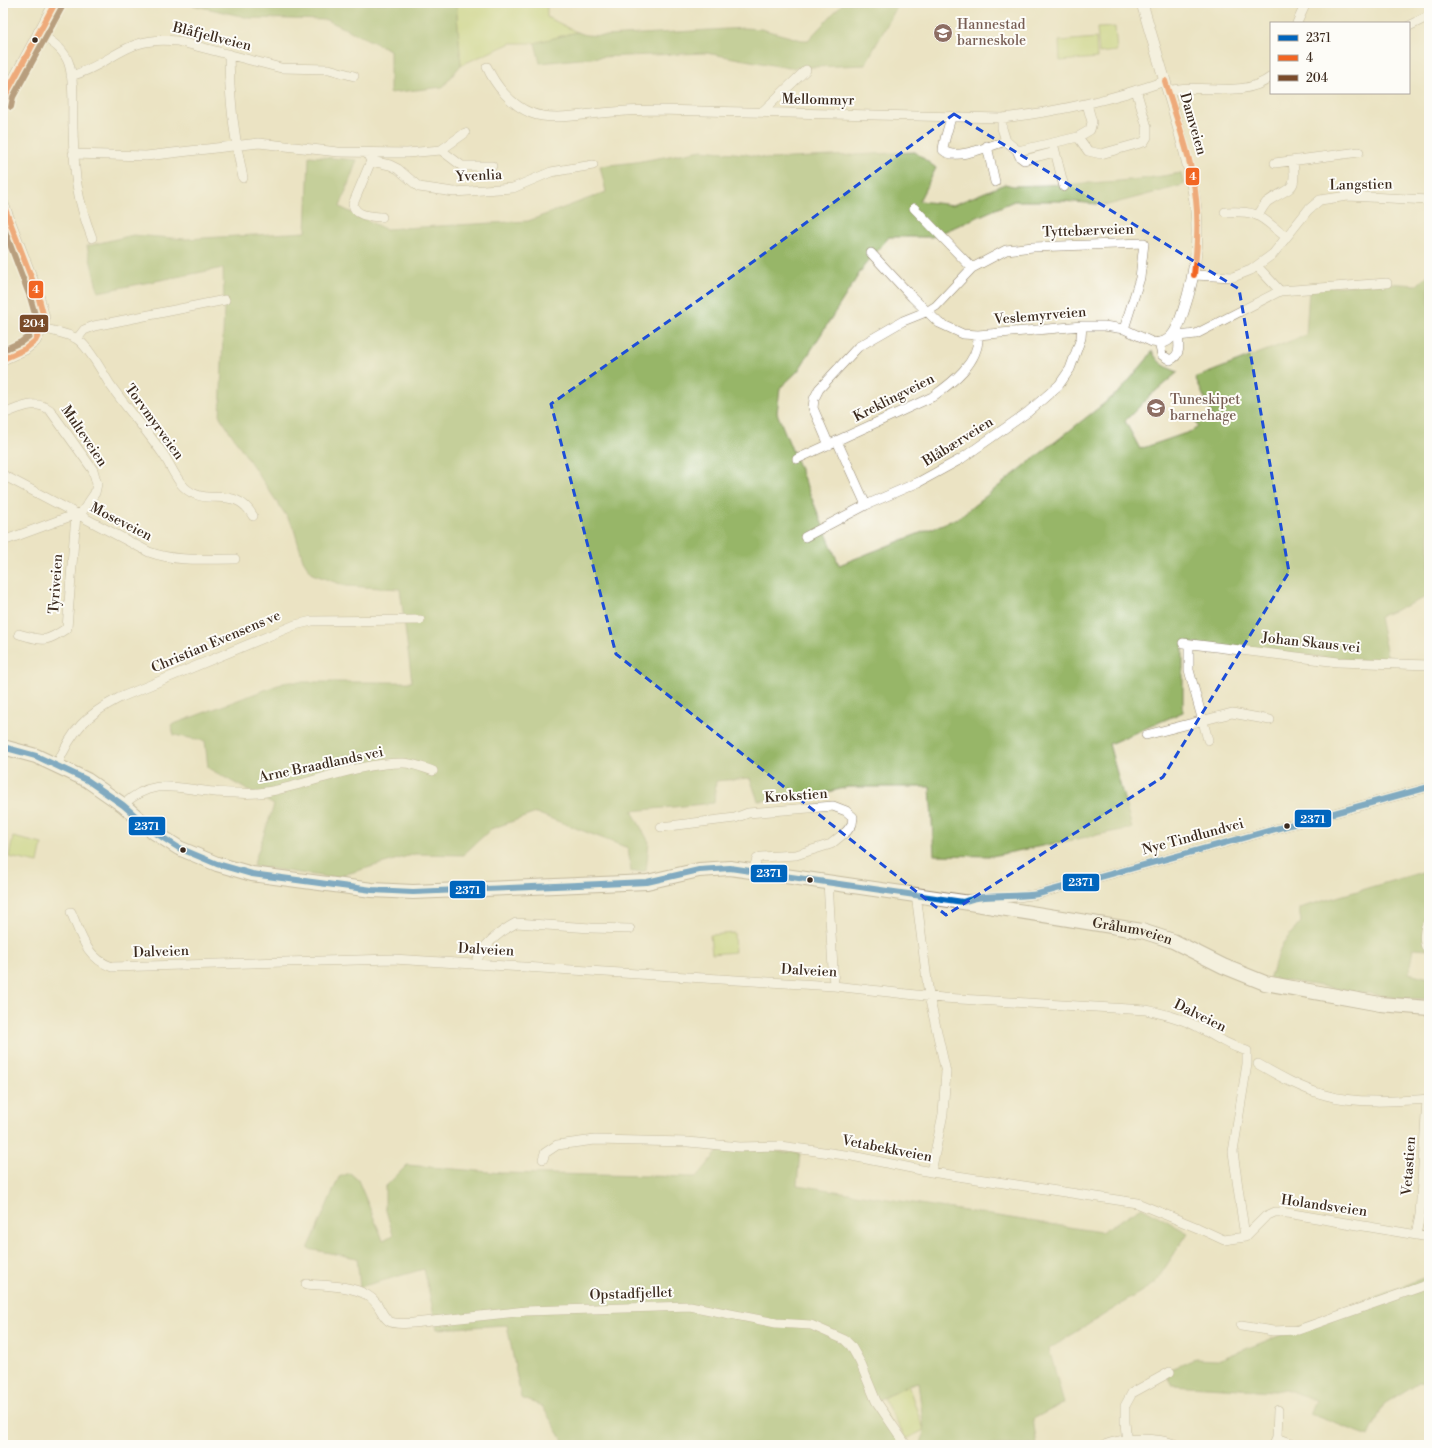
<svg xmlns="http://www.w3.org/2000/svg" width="1432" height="1448" viewBox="0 0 1432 1448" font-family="'Libre Bodoni',serif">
  <rect width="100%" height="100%" fill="#fdfcf7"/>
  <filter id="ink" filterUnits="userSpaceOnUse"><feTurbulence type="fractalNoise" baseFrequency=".025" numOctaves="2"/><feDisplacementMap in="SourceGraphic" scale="8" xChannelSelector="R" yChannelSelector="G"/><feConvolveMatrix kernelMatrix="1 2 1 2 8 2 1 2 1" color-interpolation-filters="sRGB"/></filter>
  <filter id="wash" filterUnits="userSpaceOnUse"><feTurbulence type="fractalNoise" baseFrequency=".012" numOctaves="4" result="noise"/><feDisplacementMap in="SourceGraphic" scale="16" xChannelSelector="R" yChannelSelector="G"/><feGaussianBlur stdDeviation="0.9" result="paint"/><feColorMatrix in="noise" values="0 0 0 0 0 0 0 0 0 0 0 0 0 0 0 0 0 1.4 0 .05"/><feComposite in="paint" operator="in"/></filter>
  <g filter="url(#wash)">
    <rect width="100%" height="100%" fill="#ebe3c3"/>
    <path fill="#bfd478" stroke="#7d7f4b" d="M456 3H547V17L577 32 535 43H511L461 65Z
      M1115 27 1117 51 1099 53 1097 28Z
      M1096 38 1097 58 1060 61 1059 41Z
      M13 837 42 844 38 863 9 857Z
      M734 933 735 952 712 954 710 935Z
      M908 1385 924 1430 906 1439 883 1398Z"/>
    <path fill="#97b668" stroke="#697043" d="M184 3H456L461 65 443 87 390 93V50L327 20 249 18Z
      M843 3H899L865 65 789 68 706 53 600 57 540 63 535 43 577 32 586 35 606 36 744 28 761 29 802 40H808Z
      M702 150 745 154 769 159 915 152 936 168 919 201 953 205 1005 184 1013 186C1070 184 1125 183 1181 173L1184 185 1108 205 1063 201H1014L932 237H889L864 266 798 371 780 388 777 413 839 565 958 518 1120 391 1147 359 1152 351C1158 363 1165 367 1178 372L1151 395 1125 421 1140 449 1192 431 1198 427 1193 417 1213 416 1195 378 1306 335 1309 288 1387 283 1417 285 1429 274V596L1379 617 1389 664 1183 643V712L1109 744 1132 828 992 856 934 855 930 787H848L805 798 758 801 750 778 716 781 714 803 632 811 649 842 646 871 631 872 628 848 536 813 491 829 463 855 415 854 333 878 253 866 274 805 208 768 205 741 174 735 171 725 286 682H412L400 589 346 586 312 574 303 560 293 526 220 417 224 307 223 268 98 292 87 246 133 235 185 239 306 232 309 156 357 160 340 207 385 229 528 221 606 192 600 166 636 162Z
      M1429 870V949L1413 948 1409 973 1429 978V999L1398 998 1269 978 1283 943 1301 922 1299 908Z
      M721 1148 800 1153 797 1185 1101 1232 1142 1207 1188 1233 1155 1283 1049 1349 1064 1403 1033 1419 1037 1445H921L924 1430 918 1382 908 1385 876 1401 906 1445H566L542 1406 521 1398 507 1325 437 1329 424 1269 360 1287 357 1258 308 1249 339 1177 350 1173 358 1180 383 1240 393 1235 385 1207V1187L407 1165 502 1173 697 1177Z
      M1429 1276V1384L1419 1382 1384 1404 1369 1436 1310 1414 1316 1400 1285 1389 1274 1391 1171 1385 1165 1371 1195 1359 1218 1360Z"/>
  </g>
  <g filter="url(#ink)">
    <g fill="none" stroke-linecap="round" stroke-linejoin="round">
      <g stroke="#938670" stroke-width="10">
        <path id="minor" d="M1297 23 1306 3
          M1409 26 1429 16
          M38 32C51 42 64 48 69 64 75 84 72 108 73 128 74 172 76 197 92 238
          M229 54C229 96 234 137 243 178
          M487 67C495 85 511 105 531 113 552 121 579 115 601 113 620 111 638 110 657 110L1002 118C1057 112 1113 99 1165 81
          M71 76C114 64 124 35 177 41L281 68 329 69 354 76
          M1168 91C1202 82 1241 100 1271 77
          M762 112 806 70
          M951 116C949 128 944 138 943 150 955 162 991 145 1006 141L1017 150H1022L1078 137 1090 130 1092 122 1087 104
          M1002 118V128L1006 141
          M1078 137 1088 151 1101 154 1144 142 1147 137V127L1136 90
          M987 146 995 182
          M1054 147 1064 187
          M441 150 462 166H492
          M1017 150 1020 157 1024 160 1055 152
          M367 153 371 161 390 165 398 169 419 187 454 192 513 188 551 172 593 165
          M73 154 146 156 259 143 338 152 407 153 441 150 465 133
          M371 161 353 204C355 217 372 216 382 217
          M1275 163 1359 152
          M914 208 972 268
          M1225 212C1260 210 1260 217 1286 237
          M1258 215C1261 211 1264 205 1267 202 1290 185 1297 195 1293 161
          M3 234H13
          M871 253 912 297 939 323 963 334 978 335 1082 326H1104L1124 329 1152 342 1159 343 1162 355 1170 360C1185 354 1176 337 1178 326
          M1257 266 1280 291
          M1194 275 1233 277 1251 270 1273 254 1308 210 1320 200 1348 196 1429 200
          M42 328C52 331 68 333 77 339 89 347 101 370 109 383 126 408 146 429 163 454 170 464 175 478 184 487 207 509 234 483 253 516
          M1178 336 1196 334 1280 291 1387 283
          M77 339 84 330 94 326 225 300
          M3 414C20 408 34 399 50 410L93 470 97 484 95 493 82 512 3 541
          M837 441 866 505
          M829 445 813 408 814 399 819 389 858 347 903 321 928 311 936 306 972 268 1006 250 1033 247 1144 243 1140 278 1124 329
          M797 459 932 397C952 383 980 362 978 335
          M3 475 149 552C176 562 206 559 235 559
          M805 537 866 505 919 482 961 459 1028 412 1059 385 1070 369 1081 338 1082 326
          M19 634C44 641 45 643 67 628L76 515
          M1183 643 1338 662 1429 665
          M1189 644V670L1208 740
          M1146 735 1232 713 1270 720
          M57 765C72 730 86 715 119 698L295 625 312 621 420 620
          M123 805C154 776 177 789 215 792 230 793 251 795 266 792 312 784 356 763 403 763 413 763 424 768 433 771
          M661 827 735 818 748 813 833 806 846 811 853 817 852 824 847 831 831 844 796 855 761 857 757 859 753 871
          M828 882 834 986
          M969 899 1018 897 1038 894 1429 787
          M917 902 929 996 946 1072 943 1114 931 1172
          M71 912C81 935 86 958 112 967L393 959 834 986 943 998 1146 1010C1165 1014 1185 1019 1202 1029 1217 1038 1230 1046 1247 1051V1064L1233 1152 1245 1237
          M1428 951C1423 944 1423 928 1429 921
          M477 963C478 947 503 930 516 923L591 928 630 929
          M1258 1064C1279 1076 1302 1089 1325 1095 1355 1104 1398 1101 1429 1099
          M543 1159 545 1153 557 1145 595 1140 688 1142 740 1147 780 1146 852 1156 931 1172 1137 1203 1198 1228 1224 1240 1245 1237 1266 1216 1275 1212H1281L1429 1237
          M1416 1235 1420 1215 1427 1099
          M306 1284C325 1286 350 1285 367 1295 381 1303 380 1315 389 1321 395 1325 406 1323 413 1323L526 1311 690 1306 776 1323 811 1325 845 1340 851 1346 860 1362 876 1401 906 1445
          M1241 1326 1273 1331 1298 1330 1429 1284
          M1277 1438 1296 1445
          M1104 1445C1126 1437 1156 1437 1177 1445
          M1127 1445 1125 1422V1406L1132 1393 1170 1372
          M1274 1445 1277 1438 1278 1410"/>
      </g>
      <g stroke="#938670" stroke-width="12">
        <path id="tertiary" d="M1142 3C1153 42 1165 80 1176 119 1196 191 1208 238 1183 312 1179 324 1174 342 1159 343
          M3 105 6 94 55 3
          M3 204 38 295 44 318 42 328 35 341 25 349 3 359"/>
      </g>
      <g stroke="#938670" stroke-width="16">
        <g id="primary">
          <path id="s1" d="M3 747 36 756 87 780 123 805 154 832 179 848 217 864 252 874 372 890 413 892 647 882 699 870 730 868 963 902 1142 931 1173 941 1223 966 1265 983 1380 1004 1429 1008"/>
        </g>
      </g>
      <use href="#minor" stroke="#fff" stroke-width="9"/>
      <use href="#tertiary" stroke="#fff" stroke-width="11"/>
      <use href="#primary" stroke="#fff" stroke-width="14"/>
      <g stroke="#fdfcf7" stroke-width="9">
        <path id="bus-1" d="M3 747 36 756 87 780 123 805 154 832 179 848 217 864 252 874 372 890 413 892 647 882 699 870 730 868 963 902
          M963 902C984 893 1014 898 1038 894L1429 787"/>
      </g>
      <g stroke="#fdfcf7" stroke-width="9">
        <path id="bus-2" d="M1165 81C1177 120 1192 159 1196 199 1199 224 1197 250 1194 275
          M3 105 6 94 55 3
          M3 204 38 295 44 318 42 328 35 341 25 349 3 359"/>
      </g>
      <g stroke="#fdfcf7" stroke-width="9">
        <path id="bus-3" d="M11 107 13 97 62 7
          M3 226 30 297 36 318 29 336 21 342 3 350"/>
      </g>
      <use href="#bus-1" stroke="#0065bd" stroke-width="6"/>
      <use href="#bus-2" stroke="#f26522" stroke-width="6"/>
      <use href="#bus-3" stroke="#7a4b2a" stroke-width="6"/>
    </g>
  </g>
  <path d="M0 0H1432V1448H0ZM954 114 1239 289 1289 572 1163 777 946 915 616 654 551 404 754 261Z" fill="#ebe3c3" fill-opacity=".55" fill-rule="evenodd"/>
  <path fill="none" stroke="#1d4ed8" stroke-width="3" stroke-dasharray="8 5" stroke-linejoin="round" d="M954 114 1239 289 1289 572 1163 777 946 915 616 654 551 404 754 261Z"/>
  <defs>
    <g id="school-disc" transform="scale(1)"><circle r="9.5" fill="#8d6e63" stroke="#fdfcf7"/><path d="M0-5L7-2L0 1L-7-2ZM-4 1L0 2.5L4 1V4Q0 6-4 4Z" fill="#fff"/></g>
  </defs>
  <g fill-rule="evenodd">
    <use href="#school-disc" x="943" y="33"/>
    <use href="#school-disc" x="1156" y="408"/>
  </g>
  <g fill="#3b2a1e" stroke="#fdfcf7" stroke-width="1.5">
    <circle cx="35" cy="40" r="3.5"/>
    <circle cx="1287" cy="826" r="3.5"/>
    <circle cx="183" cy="850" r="3.5"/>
    <circle cx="810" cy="880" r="3.5"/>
  </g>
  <g text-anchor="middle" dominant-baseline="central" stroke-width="4" stroke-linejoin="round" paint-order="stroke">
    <g font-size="14" fill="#785e54" stroke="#fdfcf7" text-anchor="start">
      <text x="957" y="25">Hannestad<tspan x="957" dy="16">barneskole</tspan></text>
      <text x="1170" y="400">Tuneskipet<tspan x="1170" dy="16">barnehage</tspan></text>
    </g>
    <g font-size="14" fill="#3b2a1e" stroke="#fdfcf7">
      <text transform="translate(212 37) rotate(14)">Blåfjellveien</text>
      <text transform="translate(818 100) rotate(1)">Mellommyr</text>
      <text transform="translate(1193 124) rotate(74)">Damveien</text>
      <text transform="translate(479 176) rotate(-3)">Yvenlia</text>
      <text transform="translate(1361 185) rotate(-1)">Langstien</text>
      <text transform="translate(1088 231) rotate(-2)">Tyttebærveien</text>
      <text transform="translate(1040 316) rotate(-5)">Veslemyrveien</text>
      <text transform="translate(894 398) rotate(-27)">Kreklingveien</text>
      <text transform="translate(154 422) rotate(54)">Torvmyrveien</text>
      <text transform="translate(84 436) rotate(56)">Multeveien</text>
      <text transform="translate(958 442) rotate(-32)">Blåbærveien</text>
      <text transform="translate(121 522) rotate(27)">Moseveien</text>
      <text transform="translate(56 584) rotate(-86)">Tyriveien</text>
      <text transform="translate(216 642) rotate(-23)">Christian Evensens ve</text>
      <text transform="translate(1311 643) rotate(6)">Johan Skaus vei</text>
      <text transform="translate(321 765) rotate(-12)">Arne Braadlands vei</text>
      <text transform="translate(796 796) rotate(-4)">Krokstien</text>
      <text transform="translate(1193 837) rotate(-15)">Nye Tindlundvei</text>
      <text stroke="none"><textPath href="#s1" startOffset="1171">Grålumveien</textPath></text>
      <text transform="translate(486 950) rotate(3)">Dalveien</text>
      <text transform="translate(161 952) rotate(-2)">Dalveien</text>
      <text transform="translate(809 971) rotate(3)">Dalveien</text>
      <text transform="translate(1200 1016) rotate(26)">Dalveien</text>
      <text transform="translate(887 1149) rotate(11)">Vetabekkveien</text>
      <text transform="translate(1409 1166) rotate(-86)">Vetastien</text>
      <text transform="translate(1324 1206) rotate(8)">Holandsveien</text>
      <text transform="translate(631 1294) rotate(-2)">Opstadfjellet</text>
    </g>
  </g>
  <g stroke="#fdfcf7" stroke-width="1.5">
    <rect x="1185" y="167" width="15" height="19" rx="4" fill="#f26522"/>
    <rect x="28" y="280" width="16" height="19" rx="4" fill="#f26522"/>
    <rect x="19" y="314" width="30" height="19" rx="4" fill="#7a4b2a"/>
    <rect x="1294" y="809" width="38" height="19" rx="4" fill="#0065bd"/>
    <rect x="128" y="816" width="38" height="20" rx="4" fill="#0065bd"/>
    <rect x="750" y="864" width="38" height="19" rx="4" fill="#0065bd"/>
    <rect x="1062" y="873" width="38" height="19" rx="4" fill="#0065bd"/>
    <rect x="449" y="880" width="37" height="19" rx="4" fill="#0065bd"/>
  </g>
  <g font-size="11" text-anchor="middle" font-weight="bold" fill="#fff">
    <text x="1193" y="180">4</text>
    <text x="36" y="293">4</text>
    <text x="34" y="327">204</text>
    <text x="1313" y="823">2371</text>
    <text x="147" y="830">2371</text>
    <text x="769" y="877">2371</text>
    <text x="1081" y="886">2371</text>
    <text x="468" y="894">2371</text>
  </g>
  <rect width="1432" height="1448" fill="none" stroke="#fdfcf7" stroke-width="16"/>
  <rect x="1270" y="22" width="140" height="72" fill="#fdfcf7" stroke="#afa8a0"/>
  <rect x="1278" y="35" width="20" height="6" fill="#0065bd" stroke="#afa8a0"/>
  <text x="1306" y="42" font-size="12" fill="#3b2a1e">2371</text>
  <rect x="1278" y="55" width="20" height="6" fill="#f26522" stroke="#afa8a0"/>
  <text x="1306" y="62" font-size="12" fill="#3b2a1e">4</text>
  <rect x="1278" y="75" width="20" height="6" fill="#7a4b2a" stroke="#afa8a0"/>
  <text x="1306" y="82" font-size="12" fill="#3b2a1e">204</text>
</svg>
